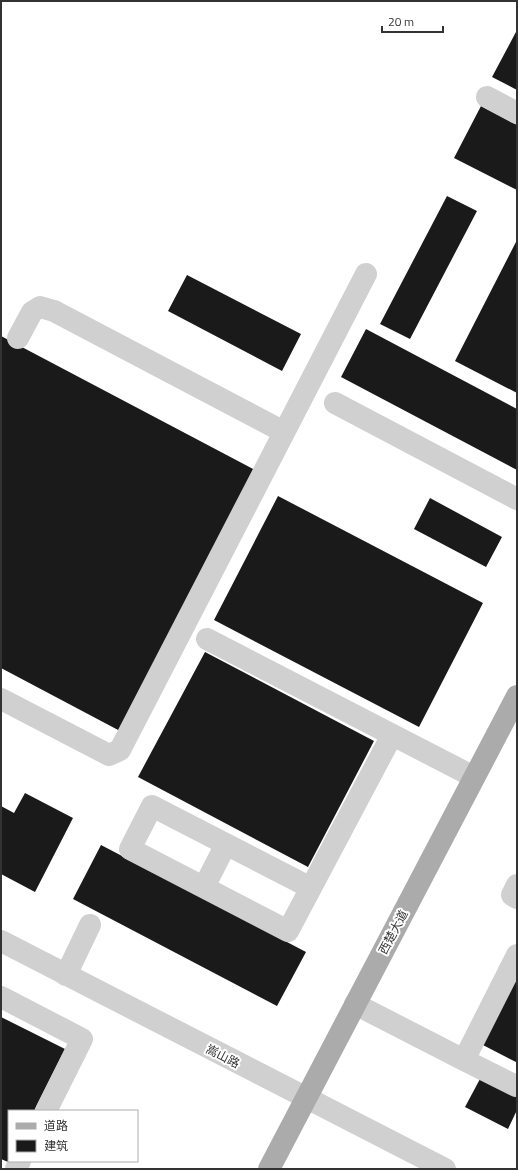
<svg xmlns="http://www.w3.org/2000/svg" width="518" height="1170" viewBox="0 0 518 1170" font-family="'Titillium Web','Noto Sans SC',sans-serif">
  <rect width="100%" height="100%" fill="#fff"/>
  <path fill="#1a1a1a" d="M517 30V90L492 77Z
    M481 106 517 125V190L454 158Z
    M447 196 477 211 410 339 380 324Z
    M517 240V393L455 361Z
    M187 275 301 334 282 371 168 311Z
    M366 329 517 409V470L341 377Z
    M1 336 257 471 120 731 1 668Z
    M278 496 483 603 419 727 214 620Z
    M430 498 502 537 486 567 414 529Z
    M205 652 374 741 308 867 138 777Z
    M25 793 73 818 35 892 1 874V806L14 813Z
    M101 845 306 952 277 1006 73 899Z
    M517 971V1059L516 1062 479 1043Z
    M1 1017 65 1049 34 1111H9L8 1162 1 1159Z
    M480 1079 517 1097V1110L508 1129 465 1107Z"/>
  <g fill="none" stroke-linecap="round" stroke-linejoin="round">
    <path stroke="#d0d0d0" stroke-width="22" d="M487 97 517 113
      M18 338 32 312 40 307 54 311 284 432
      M335 403 517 499
      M207 639 474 777
      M1 699 109 755 120 750 366 274
      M517 885 512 895 517 898
      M204 887 226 844
      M311 888 152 806 130 849 288 931 392 735
      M1 941 445 1169
      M66 975 90 925
      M1 997 82 1039 46 1111
      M355 1004 464 1060 517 955
      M464 1060 516 1086 517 1084
      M16 1169 20 1161"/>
    <path stroke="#ababab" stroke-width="22" d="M269 1169 517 696"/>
  </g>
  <g text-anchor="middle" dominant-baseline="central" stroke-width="4" stroke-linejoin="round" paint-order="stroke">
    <g font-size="12" fill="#333" stroke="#fff">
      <text transform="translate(393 932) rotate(-62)">西楚大道</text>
      <text transform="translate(223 1056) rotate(27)">嵩山路</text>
    </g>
  </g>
  <rect width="518" height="1170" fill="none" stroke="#333333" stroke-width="4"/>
  <rect x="8" y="1110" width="130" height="52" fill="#ffffff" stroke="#adadad"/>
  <rect x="16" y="1123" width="20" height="6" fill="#ababab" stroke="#adadad"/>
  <text x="44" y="1130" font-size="12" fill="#333333">道路</text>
  <rect x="16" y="1140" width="20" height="12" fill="#1a1a1a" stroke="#adadad"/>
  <text x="44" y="1150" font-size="12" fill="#333333">建筑</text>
  <path d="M382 26v6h61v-6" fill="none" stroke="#333333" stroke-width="2"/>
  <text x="388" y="26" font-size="12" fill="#333333" stroke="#ffffff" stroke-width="3" paint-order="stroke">20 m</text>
</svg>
